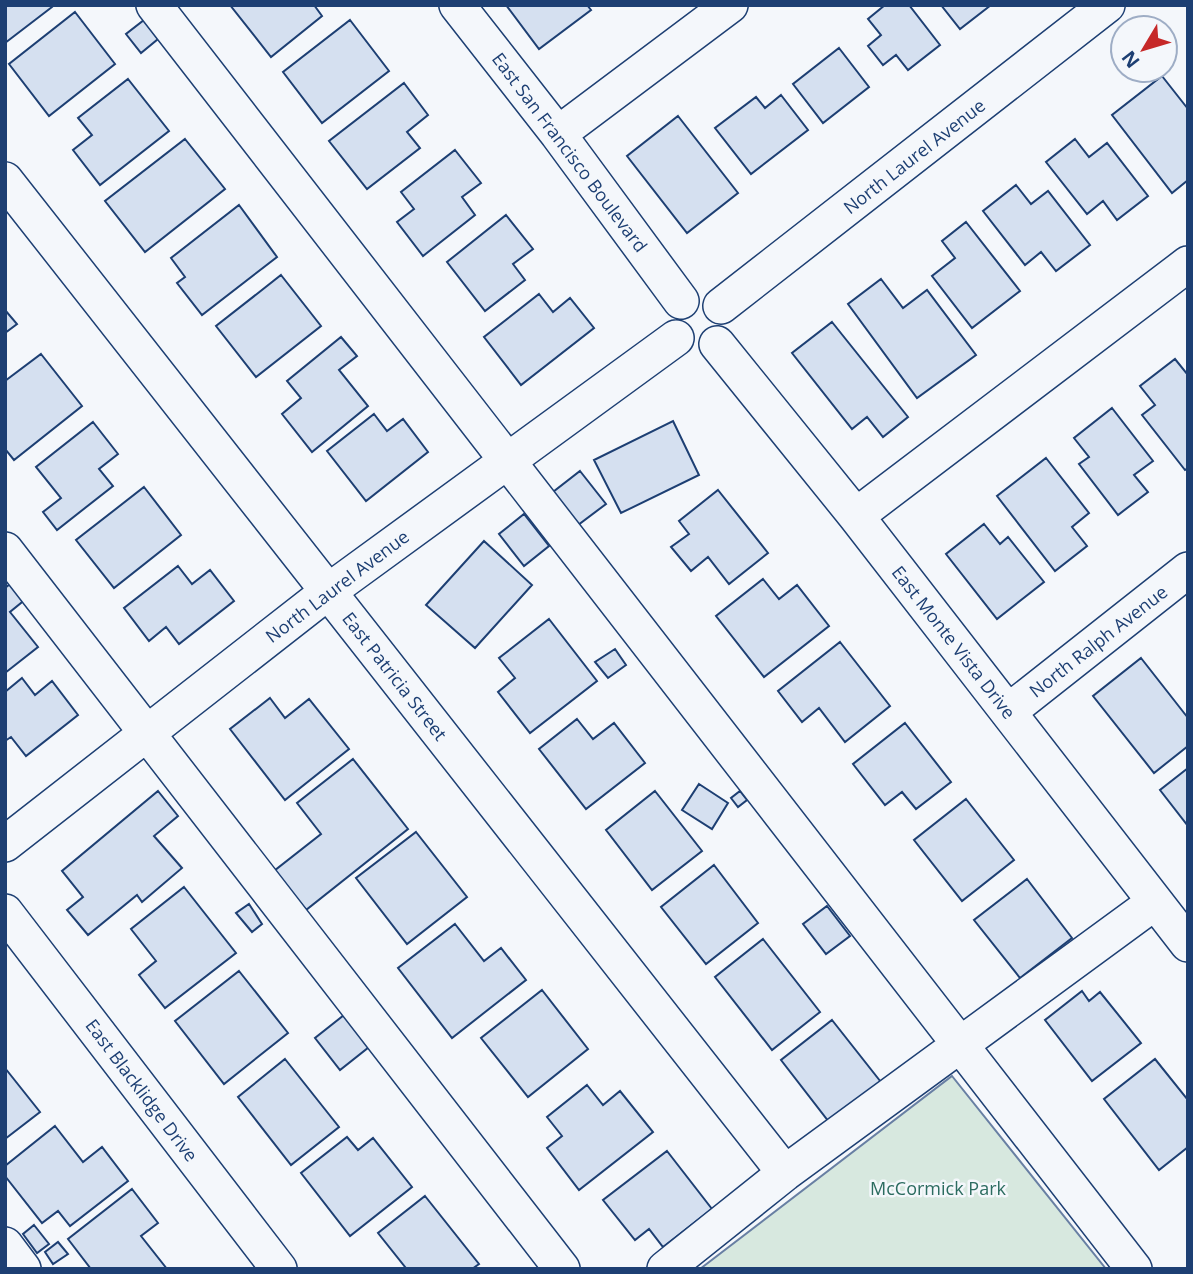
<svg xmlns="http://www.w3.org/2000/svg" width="1193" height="1274" viewBox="0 0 1193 1274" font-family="'Open Sans',sans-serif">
  <rect width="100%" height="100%" fill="#f4f7fb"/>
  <path fill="#d7e8df" stroke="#687fa3" stroke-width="2" d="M952 1076 1106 1269H700Z"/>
  <path fill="#d5e0f0" stroke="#1d3f73" stroke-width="2" d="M5 5H51L52 7 5 43Z
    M230 5H314L322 16 271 57Z
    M506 5H587L591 10 539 49Z
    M885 5H909L940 45 908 70 896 55 883 65 868 46 881 35 868 19Z
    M941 5H991L960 29Z
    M75 12 115 64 49 116 9 64Z
    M144 20 158 39 141 53 126 34Z
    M350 20 389 71 322 123 283 72Z
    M839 48 869 87 823 123 793 84Z
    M1162 76 1188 109V180L1172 193 1112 115Z
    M128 79 169 131 100 185 73 150 92 135 78 118Z
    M404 83 428 115 407 132 420 148 367 189 329 141Z
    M781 95 808 130 751 174 715 128 756 97 765 108Z
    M678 116 738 193 687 233 627 156Z
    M185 139 225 189 145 252 105 201Z
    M1075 139 1089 157 1107 143 1148 196 1117 220 1103 201 1087 214 1046 162Z
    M455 150 481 183 462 197 475 215 423 256 397 222 414 209 401 192Z
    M1016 185 1031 204 1048 191 1090 245 1056 271 1041 252 1025 265 983 211Z
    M239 205 277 257 202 315 177 283 185 277 171 258Z
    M506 215 533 249 513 264 525 280 485 311 447 262Z
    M966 222 1020 291 972 328 932 276 955 258 942 241Z
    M281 275 321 326 256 377 216 326Z
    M881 279 903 308 927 290 976 355 917 398 848 304Z
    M539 294 553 312 570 298 594 328 521 385 484 337Z
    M5 310 17 324 5 333Z
    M832 322 908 417 883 437 867 417 852 429 792 353Z
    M341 337 357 356 339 370 368 406 312 452 282 414 301 398 287 381Z
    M41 354 82 406 14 460 5 449V381Z
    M1175 359 1188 375V468L1185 470 1142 415 1155 405 1140 386Z
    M1112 408 1153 461 1134 475 1148 492 1118 515 1079 464 1089 457 1074 438Z
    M374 414 387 431 403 419 428 452 366 501 327 451Z
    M673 421 699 475 621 513 594 460Z
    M93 422 118 454 99 469 113 486 57 530 43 512 61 498 36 467Z
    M1046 458 1089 513 1072 527 1087 546 1055 571 997 496Z
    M580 471 606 504 578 525 553 492Z
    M144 487 181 535 114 588 76 540Z
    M718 490 768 553 729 584 708 557 691 571 671 547 689 534 679 521Z
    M524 514 549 546 524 566 499 534Z
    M984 524 1000 544 1008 537 1044 582 997 619 946 554Z
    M484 541 532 585 475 648 426 605Z
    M178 566 192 584 210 570 234 601 179 644 166 627 149 641 124 608Z
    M763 579 779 599 797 585 829 626 764 677 716 616Z
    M14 581 27 598 10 612 38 647 5 673V588Z
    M549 619 597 681 530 733 498 692 515 678 499 658Z
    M840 642 890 706 845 742 819 708 802 722 778 691Z
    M615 649 626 665 608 678 595 662Z
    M1141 658 1188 718V746L1154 773 1093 696Z
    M22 678 35 695 52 681 78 715 26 756 11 737 5 741V692Z
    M270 698 285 718 309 699 349 749 285 800 230 729Z
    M577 719 593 739 614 723 645 763 586 809 539 749Z
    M905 723 951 782 916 809 902 792 885 805 853 764Z
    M353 759 408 829 306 910 274 871 321 834 297 803Z
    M1188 768V826L1160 790Z
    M699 784 728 803 712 829 682 810Z
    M158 791 178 816 154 836 182 868 142 902 137 895 88 935 67 910 83 897 62 871Z
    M655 791 702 851 652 890 606 830Z
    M740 791 747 800 738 807 731 798Z
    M966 799 1014 860 962 901 914 840Z
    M416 832 467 897 407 944 356 878Z
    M714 865 758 923 706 964 661 907Z
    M1027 879 1072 938 1020 978 974 920Z
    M184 887 236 953 165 1008 139 975 156 961 131 929Z
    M249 904 262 924 252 932 236 913Z
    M827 906 850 936 826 954 803 924Z
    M455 924 484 961 501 948 526 980 452 1038 398 968Z
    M763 939 820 1012 772 1050 715 977Z
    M239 971 288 1033 224 1084 175 1021Z
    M542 990 588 1049 528 1097 481 1038Z
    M1082 991 1089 1001 1100 992 1141 1043 1092 1081 1045 1020Z
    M344 1015 369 1047 340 1070 315 1038Z
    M832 1020 888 1091 836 1131 781 1060Z
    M285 1059 339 1127 291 1165 238 1097Z
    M1155 1059 1188 1100V1147L1159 1170 1104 1099Z
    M5 1068 40 1112 5 1139Z
    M587 1085 603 1105 620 1091 653 1132 579 1190 547 1148 562 1136 547 1117Z
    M55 1126 83 1162 102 1147 128 1181 70 1226 58 1211 42 1223 5 1176V1166Z
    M347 1137 358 1150 373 1138 412 1187 350 1236 301 1173Z
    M667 1151 712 1209 663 1247 649 1229 635 1240 603 1200Z
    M132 1189 158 1223 141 1236 167 1269H91L68 1239Z
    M425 1196 479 1264 472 1269H403L405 1267 378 1233Z
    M34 1225 49 1244 37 1253 23 1234Z
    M58 1242 68 1254 53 1264 45 1252Z"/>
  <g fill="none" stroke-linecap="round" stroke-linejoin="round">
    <g stroke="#1d3f73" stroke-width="38">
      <path id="minor" d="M154 5 1134 1269
        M457 5 558 134 681 301
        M558 134 730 5
        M5 180 785 1173
        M721 306 1107 5
        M717 344 856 516 1188 944
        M856 516 1188 264
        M5 550 562 1269
        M1008 712 1188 570
        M5 844 329 591 676 338
        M5 912 279 1269
        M5 1245 23 1269
        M665 1269 785 1173 1155 902"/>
    </g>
    <use href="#minor" stroke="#f4f7fb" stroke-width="35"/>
  </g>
  <g text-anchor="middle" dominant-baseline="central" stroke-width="5" stroke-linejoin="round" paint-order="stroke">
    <g font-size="18" fill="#1d3f73" stroke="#f4f7fb">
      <text transform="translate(570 152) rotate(53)">East San Francisco Boulevard</text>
      <text transform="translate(914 156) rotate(-38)">North Laurel Avenue</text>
      <text transform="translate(337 586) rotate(-37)">North Laurel Avenue</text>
      <text transform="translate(1098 641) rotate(-38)">North Ralph Avenue</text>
      <text transform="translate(954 642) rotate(52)">East Monte Vista Drive</text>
      <text transform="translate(395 676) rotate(52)">East Patricia Street</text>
      <text transform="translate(142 1090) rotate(53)">East Blacklidge Drive</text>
    </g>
    <g font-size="18" fill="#2c6c60" stroke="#f4f7fb">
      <text x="938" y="1188">McCormick Park</text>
    </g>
  </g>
  <rect width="1193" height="1274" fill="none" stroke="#1d3f73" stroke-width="14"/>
  <g transform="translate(1144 49) rotate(232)"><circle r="33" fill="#f4f7fb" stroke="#9eadc5" stroke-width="2"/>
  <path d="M0-5L12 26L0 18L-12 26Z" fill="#c62828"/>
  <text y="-10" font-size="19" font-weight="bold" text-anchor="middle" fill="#1d3f73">N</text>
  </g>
</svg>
